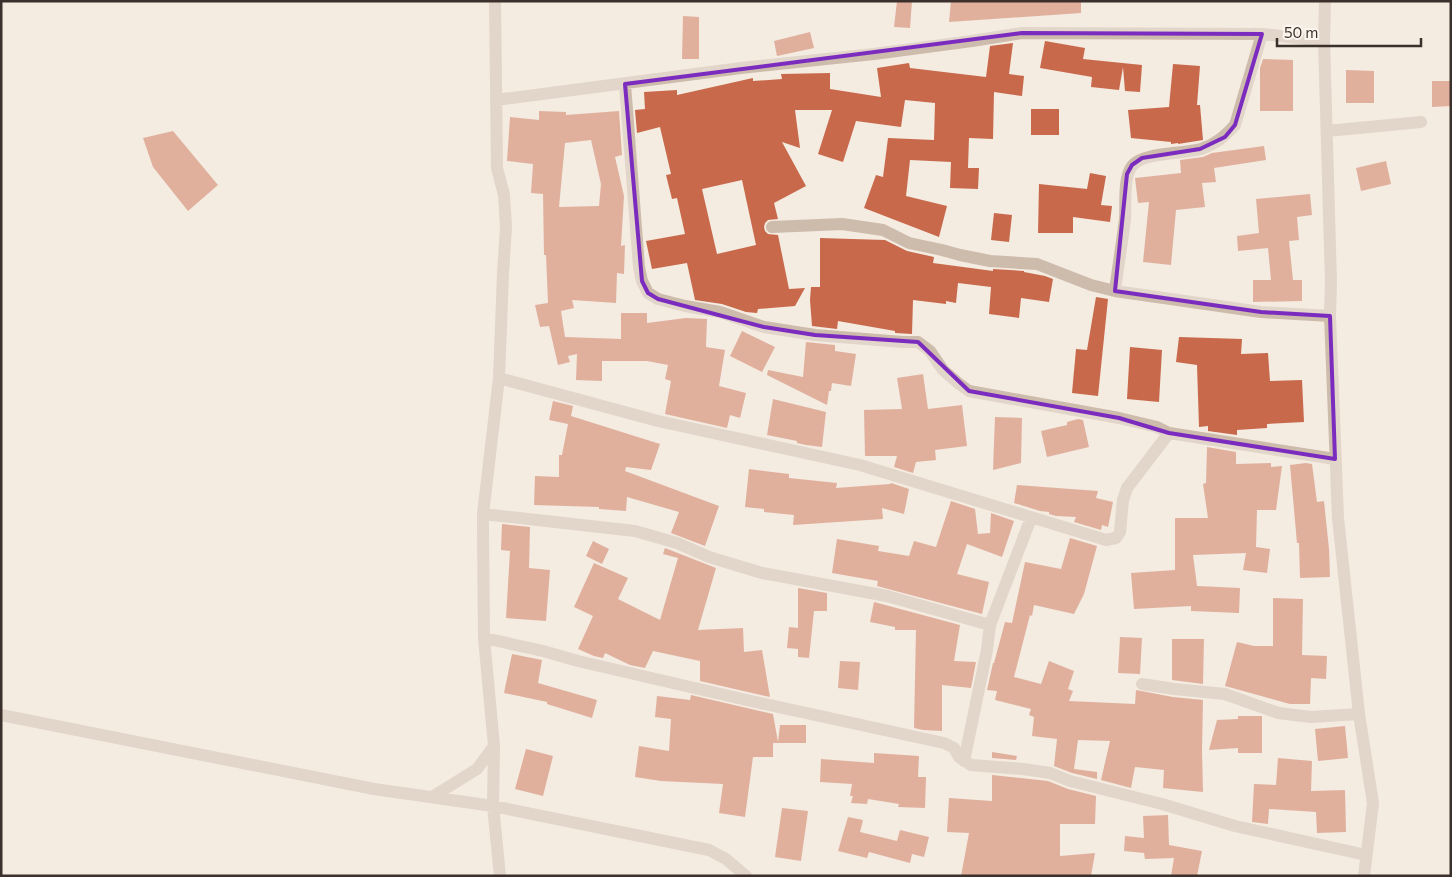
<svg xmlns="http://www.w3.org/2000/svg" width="1452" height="877" viewBox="0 0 1452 877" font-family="Commissioner,sans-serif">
  <rect width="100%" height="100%" fill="#f4ebe1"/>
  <path fill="#c8694b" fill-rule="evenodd" d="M897 1H912L910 28 894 27Z
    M951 1H1081V13L949 22Z
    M683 16 699 17V59H682Z
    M810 32 814 48 777 56 774 41Z
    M1045 41 1085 48 1083 59 1142 65 1140 92 1125 91 1123 67 1119 90 1091 87 1092 77 1040 68Z
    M1013 43 1009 74 1024 76 1022 96 994 92 993 139 969 138 968 168H979L978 189 950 188 951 162 910 160 906 196 947 206 939 237 864 208 876 175 883 177 888 138 934 140 935 103 905 100 901 127 856 121 843 162 818 154 832 110H795L800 148 782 142 806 186 774 203 778 219 768 220 765 223 764 227 765 231 768 234 778 235 789 289 805 288 795 306 758 309 757 313 746 312 722 304 695 300 687 263 652 269 646 241 685 234 677 198 672 199 666 175 671 174 660 127 637 133 635 110 645 109 644 92 677 90V95L753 78V81L782 79 781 74 830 73V89L881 97 877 68 909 63 910 68 986 77 990 46ZM742 180 756 245 717 254 702 189Z
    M1263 59 1293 60V111H1260V68Z
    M1173 64 1200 66 1197 105H1200L1203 140 1178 144V143L1171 144V142L1131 138 1128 110 1169 107Z
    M1346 70 1374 71V103H1346Z
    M1432 81H1451V106L1432 107Z
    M1031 109H1059V135H1031Z
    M539 111 566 112V115L619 111 622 155 615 157 624 196 621 246 625 245 624 274 617 273 616 303 572 300 574 308 561 311 565 337 621 339V313H647V323L686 318 707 319 706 347 725 350 719 386 746 393 740 418 730 415 727 428 665 414 671 381 665 379 668 365 647 361H602V381L576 380 577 354 568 356 570 362 558 365 549 326 540 327 535 305 548 303 546 255H544L543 194 531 193 533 164 507 161 510 117 539 120ZM591 140 601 184 599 206 559 207 565 143Z
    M173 131 218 185 188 211 153 167 143 138Z
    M1264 146 1266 160 1214 168 1216 182 1202 183 1205 207 1176 210 1171 265 1143 262 1149 202 1138 203 1135 178 1181 173 1180 160 1203 157 1212 153Z
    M1386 161 1391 184 1361 191 1356 168Z
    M1090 173 1106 176 1101 205 1112 206 1110 222 1073 217V233H1038L1039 184 1087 189Z
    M1310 194 1312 215 1297 217 1299 240 1289 241 1293 280H1302V301L1253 302V280H1271L1268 248 1238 251 1237 236 1259 233 1256 199Z
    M994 213 1012 215 1009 242 991 240Z
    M820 238 885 240 907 251 934 257 933 263 993 271V269L1024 271V272L1045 276 1053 279 1049 302 1021 298 1019 318 989 314 991 287 958 283 956 303 946 301V304L913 300 912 334 895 333V331L838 321 837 329 812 326 810 300 811 287H820Z
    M1096 297 1108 299 1098 396 1072 393 1076 349 1087 350Z
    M742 331 775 347 762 372 730 356Z
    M1179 337 1242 339 1241 354 1268 353 1270 381 1302 380 1304 422 1267 424V428L1237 430V435L1208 431V426L1199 427 1197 365 1176 362Z
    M806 342 835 345V351L856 354 851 386 832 383 831 391H829L827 405 767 375 768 370 803 377Z
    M1130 347 1162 350 1159 402 1127 399Z
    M923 374 928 409 962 405 967 446 935 450 936 460 916 462 913 473 894 467 897 456H865L864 410 902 409 897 378Z
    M773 399 826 412 822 447 806 445 797 443V441L767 435Z
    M553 401 573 406 571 416 660 444 651 470 626 467 625 471 719 506 705 546 671 533 679 512 627 497 626 511 599 509V507L534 505 535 476 559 477V455H562L568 424 549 420Z
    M995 417 1022 418 1021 463 993 470Z
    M1078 419 1083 420 1089 447 1047 457 1041 431 1067 425V422Z
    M1207 447 1236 452V464L1271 463V467L1282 466 1276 510H1257L1256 547 1270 549 1267 573 1243 570 1246 553 1193 555 1197 586 1240 588 1239 613 1191 611V606L1134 609 1131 573 1175 570V518H1208L1203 484 1206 483Z
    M1306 463 1312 464 1317 502 1324 501 1329 549 1330 577 1300 578 1299 543H1297L1290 465Z
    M749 469 789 474V478L837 483 836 488 890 484 891 483 909 489 904 514 882 508 883 519 793 525 794 515 764 512V509L745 507Z
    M1017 485 1098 491 1096 498 1113 502 1108 527 1102 525 1101 530 1074 522 1076 517 1056 516 1049 514V512L1040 511 1014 503Z
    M951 501 975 509 978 534 990 533 991 513 1014 521 1002 557 967 544 957 574 989 582 982 614 877 586 878 581 832 573 837 539 879 546 878 551 909 556 914 541 936 547Z
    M502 524 530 527 529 568 550 570 546 621 506 618 510 551 501 550Z
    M1070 538 1097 546 1084 594 1074 614 1034 605 1032 616 1030 615 1014 677 1041 684 1049 661 1074 671 1068 689 1073 691 1069 701 1135 704 1136 690 1173 697 1203 700 1202 751 1203 792 1163 788 1164 770 1135 767 1131 788 1101 780 1110 741 1078 740 1074 769 1097 772V779L1072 773 1054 766 1057 739 1032 736 1034 717 1029 715 1031 709 995 700 997 691 987 690 993 663H994L1005 622 1012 623 1025 562 1061 569Z
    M593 541 609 549 602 564 586 556Z
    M665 548 716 568 698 630 743 628 744 652 762 650 770 697 700 681V661L653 651 645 668 630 665 605 653 603 658 594 656 578 649 593 616 574 607 594 563 628 578 618 599 660 620 678 558 663 554Z
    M798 588 827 593V611H814L809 658 798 657V649L787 648 789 627 798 628Z
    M1273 598 1303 599 1302 655 1327 656 1326 679 1311 678 1310 704H1290L1225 686 1237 642 1254 646H1273Z
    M874 602 960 625 954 661 976 662 971 688 942 685V731L923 730 914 728 916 630H895V627L870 622Z
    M1120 637 1142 638 1140 674 1118 673Z
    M1172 639H1204L1203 684 1172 680Z
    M512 654 542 660 538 683 597 700 592 718 547 704V702L504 693Z
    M840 661 860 662 858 690 838 688Z
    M691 695 773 714 778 742 780 725H806V743H773V757H753L745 817 719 813 723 784 661 781 635 777 639 746 669 751 671 719 655 717 657 696 690 700Z
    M1238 716H1262V753H1238V748L1209 750 1217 720 1238 719Z
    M1345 726 1348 758 1318 761 1315 729Z
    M526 749 553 756 543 796 515 789Z
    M992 752 1017 756 1016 760 992 758Z
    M874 753 919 756 918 777H926L925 808 898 807 899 804 868 799 867 804 851 803 853 796H850L852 784 820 782 821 759 874 763Z
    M1278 758 1312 761 1311 791 1345 790 1346 832 1317 833 1316 812 1269 809 1268 824 1252 822 1254 784 1276 785Z
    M992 775 1048 781 1068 789 1096 796 1095 824H1060V856L1095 853 1091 876H961L969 833 947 832 949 798 992 801Z
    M782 808 808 811 801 861 775 857Z
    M1168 815 1169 845 1202 851 1197 876H1171L1174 858 1145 859 1144 853 1124 851 1125 836 1144 838 1143 816Z
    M848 817 863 820 860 832 897 841 900 830 929 837 924 857 912 854 910 863 869 852 867 858 838 851Z"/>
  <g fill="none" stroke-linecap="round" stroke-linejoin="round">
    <path stroke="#cdbbac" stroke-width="12" d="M495 1 497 168 504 195 506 227 503 273 499 378 483 514V528L484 638 494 746 493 806 500 876
      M1325 1 1324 41 1331 282 1330 316 1338 518 1359 714 1373 803 1364 876
      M625 84 639 267 642 281 648 293 658 299 685 306 720 312 764 327 815 335 903 342H918L930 351 943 370 958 383 969 391 1119 418 1157 427 1169 433
      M496 100 741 68 874 54 972 41 1022 33 1262 34 1324 41
      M1327 131 1421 122
      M772 227 842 224 883 230 909 243 942 250 960 255 990 261 1037 264 1091 285 1115 291 1261 312 1330 316
      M1115 291C1118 267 1122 243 1125 219 1126 204 1123 178 1132 166 1142 152 1184 154 1201 149 1216 144 1225 136 1235 125L1262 34
      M499 378 658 421 860 465 1106 540 1116 538 1120 532 1123 500 1127 488 1169 433 1335 459
      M483 514 635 531 677 543 709 557 762 573 887 596 990 625
      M484 638 543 651 578 661 742 699 944 743 954 748 959 757 971 765 1023 769 1050 773 1070 781 1162 804 1235 826 1366 855
      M1142 684 1174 689 1225 694 1278 713 1311 717 1359 714
      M1 715 374 789 493 806 709 850 726 859 746 876
      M964 761 987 650 990 625 1031 518
      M432 797 477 769 494 746"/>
  </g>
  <path d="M0 0H1452V877H0ZM1022 33 1262 34 1235 125 1225 137 1200 149 1142 158 1132 165 1127 174 1115 291 1261 312 1330 316 1335 459 1169 433 1119 418 969 391 918 342 815 335 764 327 658 299 648 293 642 281 625 84Z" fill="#f4ebe1" fill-opacity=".55" fill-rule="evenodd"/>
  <path fill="none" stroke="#7b2cbf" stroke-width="4" stroke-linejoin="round" d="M1022 33 1262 34 1235 125 1225 137 1200 149 1142 158 1132 165 1127 174 1115 291 1261 312 1330 316 1335 459 1169 433 1119 418 969 391 918 342 815 335 764 327 658 299 648 293 642 281 625 84Z"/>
  <rect width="1452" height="877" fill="none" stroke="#3b302b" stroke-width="5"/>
  <path d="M1277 38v8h144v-8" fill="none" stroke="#3b302b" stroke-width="2.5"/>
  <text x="1284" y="38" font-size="15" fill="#3b302b" stroke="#fbf5ee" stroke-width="4" paint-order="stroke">50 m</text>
</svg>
